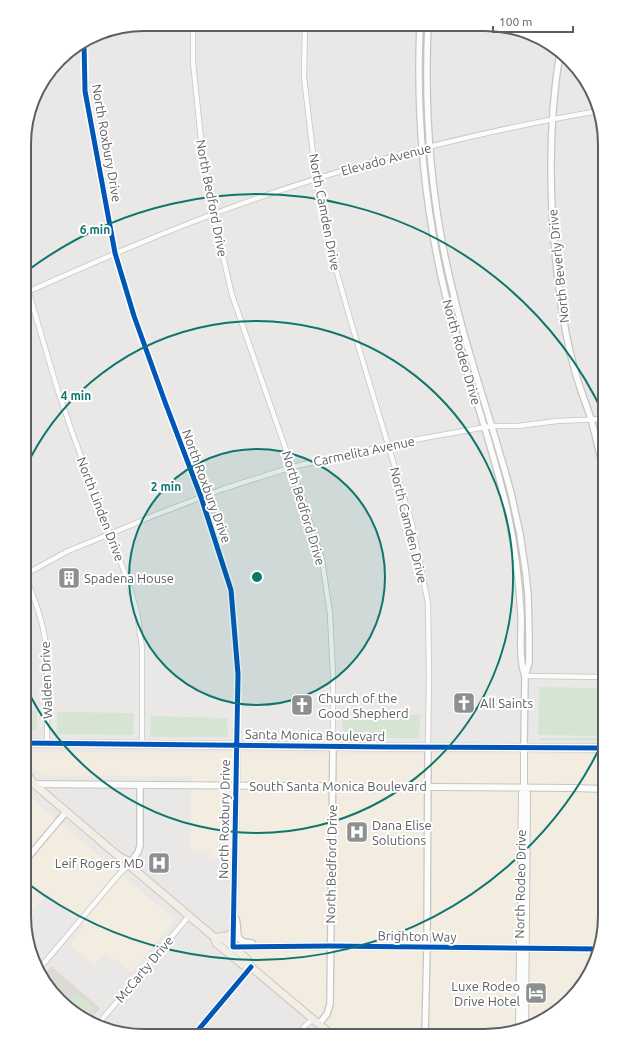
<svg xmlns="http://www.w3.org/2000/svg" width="629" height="1060" viewBox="0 0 629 1060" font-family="Ubuntu,sans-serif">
  <rect width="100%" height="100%" fill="#eae8e6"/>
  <path fill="#f3ece0" d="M24 752 605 754V924L599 955 580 989 530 1027 485 1036H340L254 964 238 943 240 861 210 858 209 851H190L191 777 41 775 24 760Z
    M24 792 175 920 131 972 106 952 94 965 70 945 84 927 47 894 34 909 24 901Z"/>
  <path fill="#dddad6" d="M51 966 100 1008 91 1019 71 1011 44 976Z"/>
  <path fill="#d6e4d3" d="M539 687 605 688V736L538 735Z
    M24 711H37V730H24Z
    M57 712 134 713 133 735 57 734Z
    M342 713 420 715 419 739 343 737Z
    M151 716 227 718 228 737H150Z
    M540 738H605V741L540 740Z
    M76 993 85 1000 74 1012 71 1011 66 1004Z
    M85 1000 94 1008 86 1017 75 1013Z"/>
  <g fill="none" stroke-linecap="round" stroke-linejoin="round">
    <g stroke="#c5c5c5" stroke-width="6">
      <path id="minor" d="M193 24V62L201 140 213 214 232 295 292 467 322 560 330 614 333 675V746
        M305 24 304 77 316 179 335 266 351 322 412 524 428 603 429 676 428 747
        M84 42 85 91 115 253 134 316 165 402 201 497 231 590 238 674 237 745
        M25 280 58 391 71 429 97 500 127 579 137 612 142 647V744
        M25 293C95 262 165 231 238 205 355 163 476 132 598 111
        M24 571 38 610 43 628 46 645 47 664V744
        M24 575 68 551 110 534 155 515 223 489 292 467 413 440 492 426H518L557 421 605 419
        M525 676 605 677
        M39 969 121 872 129 865
        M99 1023 189 916
        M297 1035 305 1026 313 1019"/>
    </g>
    <g stroke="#c5c5c5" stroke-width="8">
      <path id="tertiary" d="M420 25C416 115 424 205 445 293 463 368 492 439 508 514 515 547 519 580 521 613 522 634 518 656 525 676
        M428 25C424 114 431 205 453 292 469 360 493 425 511 493L520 534 526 575 528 595 529 635V663L525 676 524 747
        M560 52C548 124 549 199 557 272 561 304 565 336 574 367 578 384 585 401 591 419 596 437 600 456 605 474
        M237 745 233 947 330 946 600 949
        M24 862 66 812
        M129 865 138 852 140 846V785
        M236 919C240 932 232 942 252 943
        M319 1024 327 1014 330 1004 333 746
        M194 1035 251 967
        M425 1036 427 947 428 747"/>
    </g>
    <g stroke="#c4c5c5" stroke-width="8">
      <path id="secondary" d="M24 784 574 788 605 789
        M524 788 527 794 525 1028
        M519 1029 522 794 524 788V747"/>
    </g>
    <g stroke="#d0c5b6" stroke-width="9">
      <path id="primary" d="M24 743 387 747 605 748
        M24 770 34 784 117 855 128 861 129 865 214 937 216 943 243 965 251 967
        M214 937 222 938 233 947 247 959 251 967 333 1036
        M218 937 226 936 233 933"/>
    </g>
    <use href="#minor" stroke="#fcfcfb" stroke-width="4.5"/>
    <use href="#tertiary" stroke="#fcfcfb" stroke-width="5.5"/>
    <use href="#secondary" stroke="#fcfcfb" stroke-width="6"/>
    <use href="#primary" stroke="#f1eee8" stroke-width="7"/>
    <g stroke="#fff" stroke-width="8">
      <path id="cycleway" d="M84 42 85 91 115 253 134 316 165 402 201 497 231 590 238 674 233 947 330 946 600 949
        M24 743 387 747 605 748
        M194 1035 251 967"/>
    </g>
    <use href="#cycleway" stroke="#0057b8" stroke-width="5"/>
  </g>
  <circle cx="257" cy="577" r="128" fill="#0f766e" fill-opacity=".12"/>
  <g fill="none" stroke="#0f766e" stroke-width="2">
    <circle cx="257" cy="577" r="128"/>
    <path d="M25 469A256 256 0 1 1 25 685"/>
    <path d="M604 739A383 383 0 0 1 27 883M27 271A383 383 0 0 1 604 415"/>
  </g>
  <defs>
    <g id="building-square" transform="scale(1.15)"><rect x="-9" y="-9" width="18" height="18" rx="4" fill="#8e8f90" stroke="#fff"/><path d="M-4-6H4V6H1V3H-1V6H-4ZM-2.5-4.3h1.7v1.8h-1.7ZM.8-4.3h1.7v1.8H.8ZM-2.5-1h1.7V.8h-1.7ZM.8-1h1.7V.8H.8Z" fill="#fff"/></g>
    <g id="church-square" transform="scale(1.15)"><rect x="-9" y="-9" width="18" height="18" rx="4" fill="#8e8f90" stroke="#fff"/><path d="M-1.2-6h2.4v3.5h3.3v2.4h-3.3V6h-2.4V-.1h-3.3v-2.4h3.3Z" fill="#fff"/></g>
    <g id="hospital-square" transform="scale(1.15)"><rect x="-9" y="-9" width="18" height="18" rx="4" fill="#8e8f90" stroke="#fff"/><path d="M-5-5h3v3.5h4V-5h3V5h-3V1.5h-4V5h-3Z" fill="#fff"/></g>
    <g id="hotel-square" transform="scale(1.15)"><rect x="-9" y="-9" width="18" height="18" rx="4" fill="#8e8f90" stroke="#fff"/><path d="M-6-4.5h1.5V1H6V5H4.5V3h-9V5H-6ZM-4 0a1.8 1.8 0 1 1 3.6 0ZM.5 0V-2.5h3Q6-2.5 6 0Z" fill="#fff"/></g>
  </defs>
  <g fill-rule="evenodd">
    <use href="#building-square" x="69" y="578"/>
    <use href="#church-square" x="464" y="703"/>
    <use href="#church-square" x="302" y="705"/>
    <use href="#hospital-square" x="357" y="832"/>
    <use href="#hospital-square" x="159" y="863"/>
    <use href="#hotel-square" x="536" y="993"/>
  </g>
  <g text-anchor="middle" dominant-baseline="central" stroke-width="4" stroke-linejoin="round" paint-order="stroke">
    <g font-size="13" fill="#5c5f62" stroke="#fff">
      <text transform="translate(107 143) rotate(80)">North Roxbury Drive</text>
      <text transform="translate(386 159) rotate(-15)">Elevado Avenue</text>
      <text transform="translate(212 198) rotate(79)">North Bedford Drive</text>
      <text transform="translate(325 212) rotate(79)">North Camden Drive</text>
      <text transform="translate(558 266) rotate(-96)">North Beverly Drive</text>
      <text transform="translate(462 352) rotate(74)">North Rodeo Drive</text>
      <text transform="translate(364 451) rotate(-12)">Carmelita Avenue</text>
      <text transform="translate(207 486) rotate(70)">North Roxbury Drive</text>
      <text transform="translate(304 508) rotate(73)">North Bedford Drive</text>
      <text transform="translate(101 509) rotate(69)">North Linden Drive</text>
      <text transform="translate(409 525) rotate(76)">North Camden Drive</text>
      <text transform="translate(46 680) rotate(-92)">Walden Drive</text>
      <text transform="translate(315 735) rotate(1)">Santa Monica Boulevard</text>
      <text x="338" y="786">South Santa Monica Boulevard</text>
      <text transform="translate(224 819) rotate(-89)">North Roxbury Drive</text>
      <text transform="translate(331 864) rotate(-89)">North Bedford Drive</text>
      <text transform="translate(520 884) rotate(-89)">North Rodeo Drive</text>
      <text transform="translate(417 936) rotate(1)">Brighton Way</text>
      <text transform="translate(144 969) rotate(-50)">McCarty Drive</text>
    </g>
    <g font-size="13" fill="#5c5f62" stroke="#fff" text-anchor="start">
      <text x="84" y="578">Spadena House</text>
      <text x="318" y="698">Church of the<tspan x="318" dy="15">Good Shepherd</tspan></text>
      <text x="480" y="703">All Saints</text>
      <text x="372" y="825">Dana Elise<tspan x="372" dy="15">Solutions</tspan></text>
      <text x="144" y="863" text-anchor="end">Leif Rogers MD</text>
      <text x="520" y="986" text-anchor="end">Luxe Rodeo<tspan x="520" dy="15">Drive Hotel</tspan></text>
    </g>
  </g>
  <path d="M0 0H629V1060H0ZM144 31H485A113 113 0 0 1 598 144V916A113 113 0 0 1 485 1029H144A113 113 0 0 1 31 916V144A113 113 0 0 1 144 31Z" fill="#fff" fill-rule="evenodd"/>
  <path fill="none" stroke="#5c5f62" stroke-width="2" d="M144 31H485A113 113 0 0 1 598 144V916A113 113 0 0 1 485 1029H144A113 113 0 0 1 31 916V144A113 113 0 0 1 144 31Z"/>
  <circle cx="257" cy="577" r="6" fill="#0f766e" stroke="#fff" stroke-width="2"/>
  <g font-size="12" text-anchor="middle" font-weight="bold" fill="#0f766e" stroke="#fff" stroke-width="4" stroke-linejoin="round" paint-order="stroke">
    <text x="95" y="234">6 min</text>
    <text x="76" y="400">4 min</text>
    <text x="166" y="491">2 min</text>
  </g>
  <path d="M493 26v6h80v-6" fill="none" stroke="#5c5f62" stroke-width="2"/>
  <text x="499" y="26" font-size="12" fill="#5c5f62" stroke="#ffffff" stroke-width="3" paint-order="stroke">100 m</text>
</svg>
